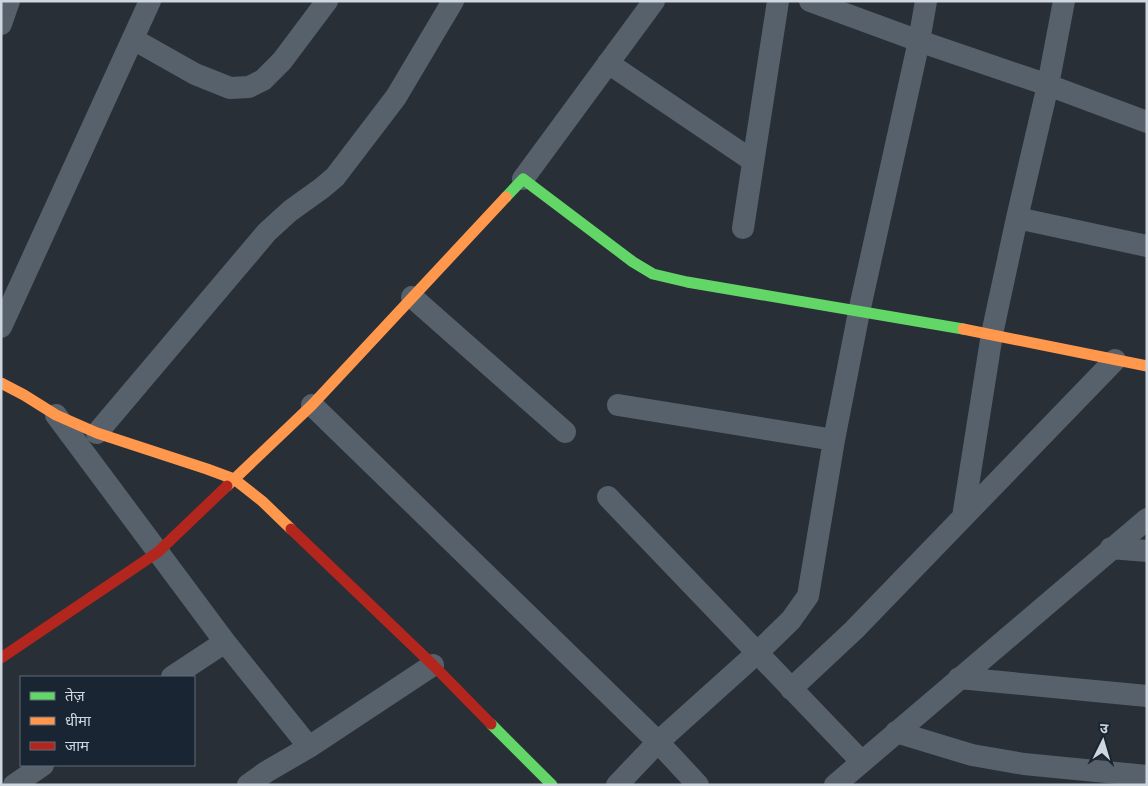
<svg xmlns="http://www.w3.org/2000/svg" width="1148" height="786" viewBox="0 0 1148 786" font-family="Cabin,'Noto Sans Devanagari',sans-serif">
  <rect width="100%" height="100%" fill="#292f36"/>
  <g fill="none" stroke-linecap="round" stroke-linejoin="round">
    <path stroke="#57616c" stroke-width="22" d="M810 1 919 41 1048 85 1147 122
      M1 24 9 1
      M133 39 195 74 230 88 249 87 263 80 282 61 327 1
      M608 63 753 161
      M523 179 654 1
      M1017 218 1147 246
      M743 228 778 1
      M412 297 565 432
      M1 327 150 1
      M312 405 658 742 698 785
      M618 405 834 440
      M56 415 225 642 309 747
      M97 433 267 232 290 211 322 188 335 177 396 97 453 1
      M608 497 862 762
      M963 517 992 334 1017 218 1048 85 1064 1
      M1111 548 1147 551
      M172 677 225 642
      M959 678 1147 696
      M791 689 854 630 1115 360
      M896 732 972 755 1024 764 1147 776
      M14 785 43 765
      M248 785 266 772 309 747 433 665
      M617 785 658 742 757 653 791 620 808 596 834 440 859 312 919 41 926 1
      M835 785 1147 519"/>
    <path stroke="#63d668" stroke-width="11" d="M506 197 523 179 633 262 653 274 687 282 963 329
      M491 724 552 785"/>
    <path stroke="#ff974d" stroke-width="11" d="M963 329 1147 366
      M1 383 24 395 56 415 97 433 207 469 234 479 262 501 291 529
      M227 486 312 405 506 197"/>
    <path stroke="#b3261e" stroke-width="11" d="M291 529 433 665 491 724
      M1 658 158 552 227 486"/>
  </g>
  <rect width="1148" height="786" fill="none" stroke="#ced6df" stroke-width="5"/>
  <rect x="20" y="676" width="175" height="90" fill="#192532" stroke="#616c77"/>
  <rect x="30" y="692" width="25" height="8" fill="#63d668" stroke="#616c77"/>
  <text x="65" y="701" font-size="15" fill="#ced6df">तेज़</text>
  <rect x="30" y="717" width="25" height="8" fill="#ff974d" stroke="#616c77"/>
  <text x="65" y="726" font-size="15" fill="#ced6df">धीमा</text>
  <rect x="30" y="742" width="25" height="8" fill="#b3261e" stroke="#616c77"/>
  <text x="65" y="751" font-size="15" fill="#ced6df">जाम</text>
  <g transform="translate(1103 741) rotate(5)" stroke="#192532" stroke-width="4" paint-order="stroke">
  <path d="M0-4L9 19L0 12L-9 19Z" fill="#ced6df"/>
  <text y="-8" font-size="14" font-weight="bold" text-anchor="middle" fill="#ced6df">उ</text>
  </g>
</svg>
